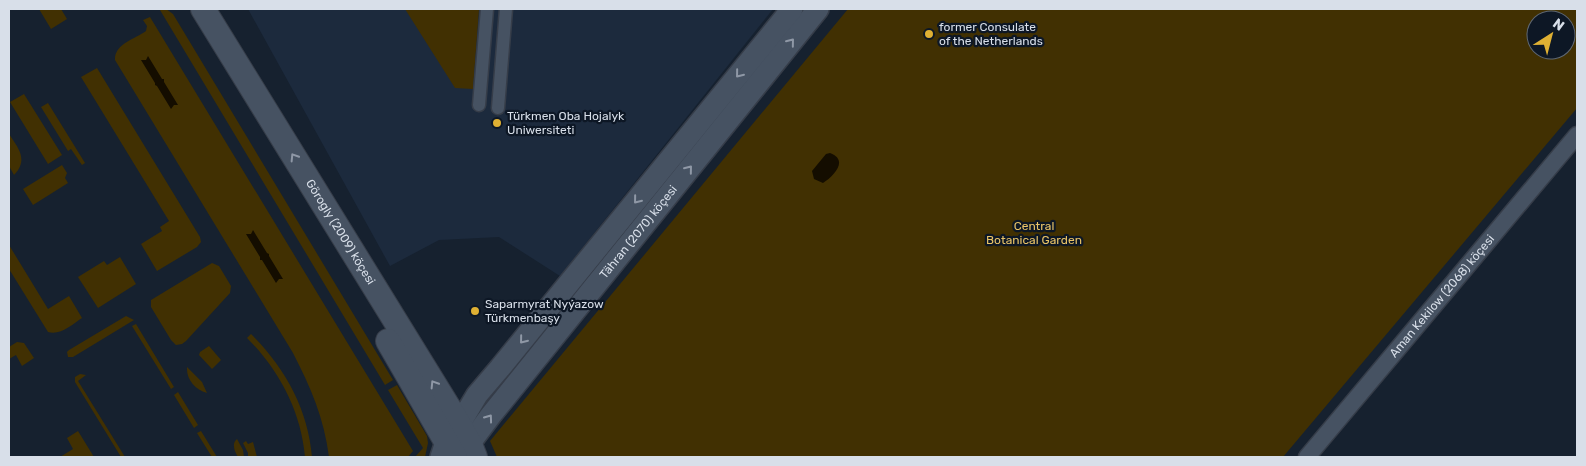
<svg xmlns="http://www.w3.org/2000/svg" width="1586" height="466" viewBox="0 0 1586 466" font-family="Rubik,sans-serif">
  <rect width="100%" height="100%" fill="#16212f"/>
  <path fill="#1c2a3d" d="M248 9H773L560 276 499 237 439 240 390 266Z"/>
  <path fill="#413002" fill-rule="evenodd" d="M39 9H61L67 19 51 29Z
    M166 9 173 14 393 380 385 385 160 10Z
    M405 9H479L473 89 455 88Z
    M848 9H1577V108L1283 457H497L490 441ZM1536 20H1566V50H1536Z
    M150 17 413 451 408 457H329C324 418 311 388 293 353L115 60C114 44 135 39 146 31L147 26 143 20Z
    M97 68 200 237 201 242 197 247 157 271 141 244 162 231 160 227 169 221 81 77Z
    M24 94 62 155 48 164 10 102Z
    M48 103 85 163 82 165 71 149 68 151 41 107Z
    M9 134C18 148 29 159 14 175L9 166Z
    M62 165 67 173 65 178 68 183 33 205 23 189Z
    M9 245 48 309 69 296 82 318C73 324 60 336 48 332L9 269Z
    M120 257 136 284 98 308 78 277 104 261 107 265Z
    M212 263 219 266 231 286 230 293 186 341 182 344 176 345 171 340 151 307V300Z
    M126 316 134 320 73 357H68L67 352 69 350Z
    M136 324 174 387 171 389 132 326Z
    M251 334C285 368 308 409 312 457H305C301 411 279 370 247 338Z
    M17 342 24 343 34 358 22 366 16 355 9 359V347Z
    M209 346 221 360 212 369 199 355 200 352Z
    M187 367 202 382 207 393C195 390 186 379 187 367Z
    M80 374 86 375 78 381 125 457H121L75 382V377Z
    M397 385 427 436 428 443 425 457H415L423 448 388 390Z
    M178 392 198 425 194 428 174 395Z
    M78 431 94 457H60L73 449 67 438Z
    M201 431 217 457H212L197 433Z
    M237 439 243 450 244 457H238C235 452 231 444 237 439Z
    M246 441 248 444 253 442 257 457H248V453L243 443Z"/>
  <path fill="#140d00" d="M148 56 162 79H164V82L178 105H174L171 109 157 86 155 85V83L141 60H146Z
    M830 153C849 160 834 176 823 183L814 179 812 171 826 154Z
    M253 230 267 253 269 254V256L283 279H279L276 283 262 260H260V257L246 234H251Z"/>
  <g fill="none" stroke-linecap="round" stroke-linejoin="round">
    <g stroke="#363d49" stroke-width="15">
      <path id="pedestrian" d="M479 105 487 9
        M498 108 506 9"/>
    </g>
    <g stroke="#363d49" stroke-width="19">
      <g id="minor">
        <path id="s1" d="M1307 457 1577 135"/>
      </g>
    </g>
    <g stroke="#363d49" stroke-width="24">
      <g id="tertiary">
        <path id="s2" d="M461 455 491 415 818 9"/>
        <path d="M441 457 446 442 459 425 477 395 500 368 792 9"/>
      </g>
    </g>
    <g stroke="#363d49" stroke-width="26">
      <g id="secondary">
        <path id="s3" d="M203 9 454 416 470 444 475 457"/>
        <path d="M388 341 455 457"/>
      </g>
    </g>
    <use href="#pedestrian" stroke="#465262" stroke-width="12"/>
    <use href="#minor" stroke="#465262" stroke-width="16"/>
    <use href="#tertiary" stroke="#465262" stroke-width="21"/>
    <use href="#secondary" stroke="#465262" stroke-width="24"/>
  </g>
  <defs><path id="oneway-chevron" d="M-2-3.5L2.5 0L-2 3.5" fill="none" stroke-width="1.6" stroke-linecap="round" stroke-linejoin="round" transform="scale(1.25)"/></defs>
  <g stroke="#8f98a6">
    <use href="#oneway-chevron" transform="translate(791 42) rotate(-51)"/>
    <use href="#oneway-chevron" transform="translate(739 74) rotate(129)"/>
    <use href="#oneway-chevron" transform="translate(294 157) rotate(-122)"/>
    <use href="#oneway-chevron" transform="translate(689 169) rotate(-51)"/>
    <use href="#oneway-chevron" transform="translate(637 200) rotate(129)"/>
    <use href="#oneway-chevron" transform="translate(523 340) rotate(129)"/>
    <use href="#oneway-chevron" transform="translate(434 384) rotate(-122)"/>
    <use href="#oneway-chevron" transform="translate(489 418) rotate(-54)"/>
  </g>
  <g fill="#dfb033" stroke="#0d1725" stroke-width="2">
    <circle cx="929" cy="34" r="5"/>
    <circle cx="497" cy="123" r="5"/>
    <circle cx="475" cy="311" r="5"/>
  </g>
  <g text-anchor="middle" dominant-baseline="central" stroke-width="4.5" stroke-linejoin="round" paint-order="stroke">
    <g font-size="12" fill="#d8dfe9" stroke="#0d1725" text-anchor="start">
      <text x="939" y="27">former Consulate<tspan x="939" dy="14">of the Netherlands</tspan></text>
      <text x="507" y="116">Türkmen Oba Hojalyk<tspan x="507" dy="14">Uniwersiteti</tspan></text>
      <text x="485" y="304">Saparmyrat Nyýazow<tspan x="485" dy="14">Türkmenbaşy</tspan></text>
    </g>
    <g font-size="12" fill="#eac468" stroke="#0d1725">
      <text x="1034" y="226">Central<tspan x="1034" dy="14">Botanical Garden</tspan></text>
    </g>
    <g font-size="12" fill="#d8dfe9" stroke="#0d1725">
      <text stroke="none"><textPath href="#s3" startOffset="262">Görogly (2009) köçesi</textPath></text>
      <text stroke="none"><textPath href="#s2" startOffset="285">Tähran (2070) köçesi</textPath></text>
      <text stroke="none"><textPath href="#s1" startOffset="210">Aman Kekilow (2068) köçesi</textPath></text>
    </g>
  </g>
  <rect width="1586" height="466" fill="none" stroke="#d8dfe9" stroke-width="20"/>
  <g transform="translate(1551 35) rotate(36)"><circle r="24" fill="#0d1725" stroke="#5e6773"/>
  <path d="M0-4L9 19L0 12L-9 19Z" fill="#dfb033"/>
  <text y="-8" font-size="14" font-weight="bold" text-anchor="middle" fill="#d8dfe9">N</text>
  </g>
</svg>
